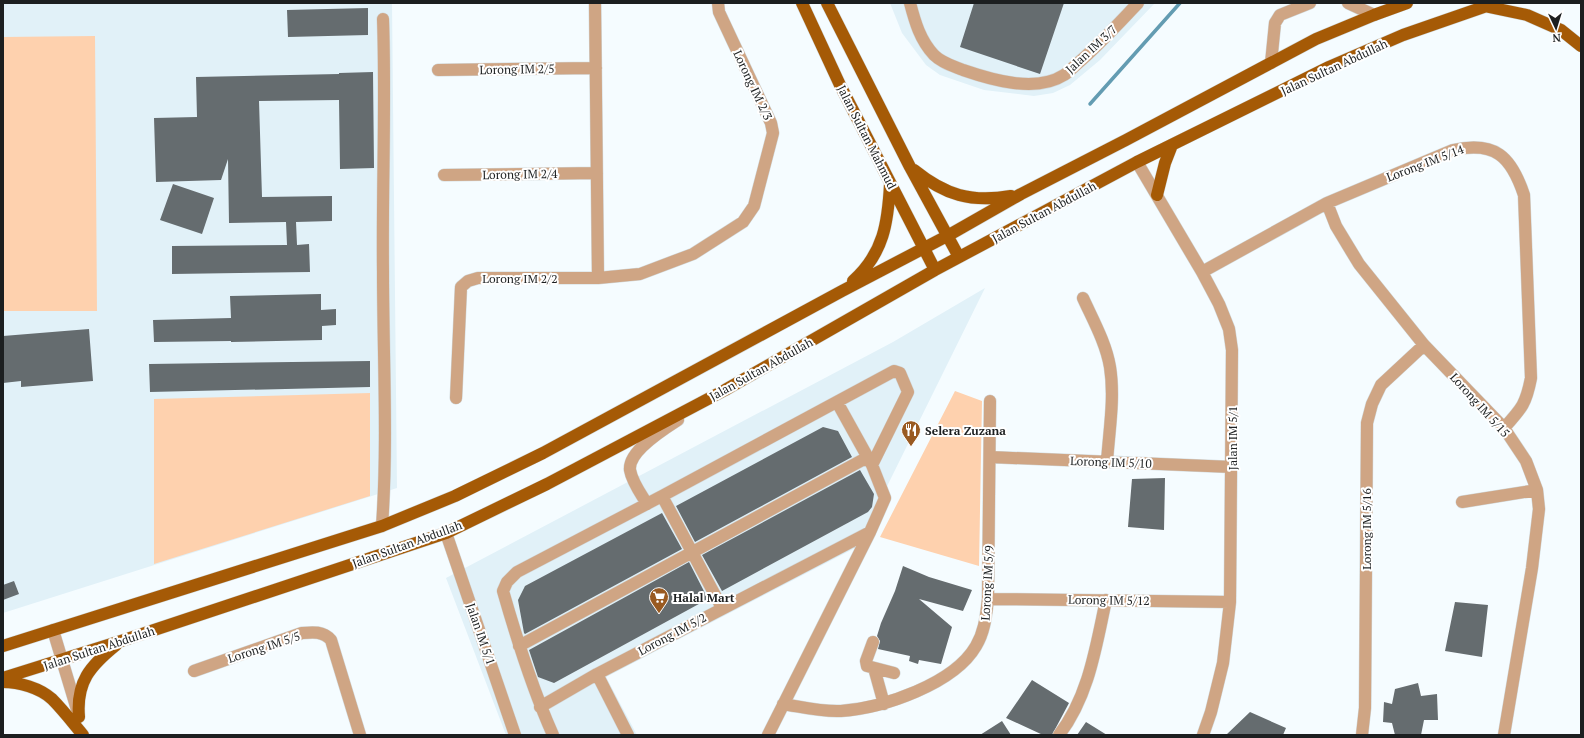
<svg xmlns="http://www.w3.org/2000/svg" width="1584" height="738" viewBox="0 0 1584 738" font-family="'PT Serif',serif">
  <rect width="100%" height="100%" fill="#f5fcff"/>
  <path fill="#e1f1f8" d="M3 3H392L397 488 3 613Z
    M890 3H1155L1100 60 1070 85 1053 93 1034 96 984 90 940 75 926 65 902 33Z
    M985 288 857 547 606 677 637 735H506L446 578 893 342Z"/>
  <path fill="#fed1ae" d="M95 36 97 311H3V37Z
    M955 391 982 401 979 566 880 537Z
    M370 393V496L154 564V399Z"/>
  <g fill="none" stroke-linecap="round" stroke-linejoin="round">
    <path stroke="#639cb2" stroke-width="3.5" d="M1090 104 1180 3"/>
  </g>
  <path fill="#656c6f" d="M974 3H1064L1040 74 960 47Z
    M368 8V35L288 37 287 10Z
    M373 72 374 168 340 169 339 100 259 101 262 197 332 196V221L296 222 297 245 309 244 310 272 172 274V246L287 245 286 222 229 223 228 159 221 180 156 182 154 118 197 117 196 77 339 74V73Z
    M173 184 214 198 202 234 160 220Z
    M321 294V310L336 309V325L322 326V340L231 342V341L154 342 153 320 231 318 230 296Z
    M89 329 93 381 21 387V381L3 383V336Z
    M370 361V387L150 392 149 364Z
    M823 427 838 431 852 457 695 542 676 506Z
    M860 470 874 494 872 507 868 512 722 591 702 555Z
    M1165 478 1164 530 1128 527 1132 479Z
    M662 513 682 549 525 634 524 633 518 600 525 586Z
    M689 562 708 599 554 683 538 677 529 650Z
    M903 566 929 577 972 590 963 611 919 599 952 627 941 664 919 660 918 664 909 661 910 656 878 649 880 641 877 636 881 623 895 591Z
    M14 581 19 594 3 600V585Z
    M1455 602 1488 605 1482 657 1445 651Z
    M1032 680 1069 703 1052 735H1043L1006 718Z
    M1418 683 1421 696 1437 694 1438 720H1424L1421 735H1395L1392 723 1383 722 1384 702 1392 704 1395 689Z
    M1250 712 1286 728 1283 735H1226Z
    M1002 721 1011 735H980Z
    M1086 722 1107 735H1077Z"/>
  <g fill="none" stroke-linecap="round" stroke-linejoin="round">
    <g stroke="#d2d9db" stroke-width="13">
      <path id="minor" d="M595 3 598 278
        M910 3C915 22 920 40 934 55 942 63 953 66 963 70 992 80 1036 93 1064 75 1069 72 1073 67 1078 63 1099 45 1118 24 1138 3
        M1348 3 1374 15
        M1271 63 1275 23 1280 15 1310 3
        M438 70 596 68
        M1137 162 1202 272 1219 304 1229 329 1232 350 1230 602 1223 663 1211 712 1203 735
        M444 175 597 173
        M1327 203 1336 226 1359 264 1424 345 1504 428 1526 461 1537 490 1539 509 1532 568 1504 735
        M1202 272 1327 203 1453 150C1495 141 1511 156 1524 195L1531 378C1526 404 1522 408 1504 428
        M1083 298C1093 320 1106 343 1110 367 1115 398 1109 431 1107 462
        M456 398 461 287 468 281 478 278H598L640 274 693 254 743 222 754 206 773 133 771 123 719 12 718 3
        M990 457 1232 467
        M662 496 722 608
        M1462 502 1537 490
        M647 504C641 494 632 482 630 470 628 451 664 429 678 420
        M382 526C388 441 383 356 383 271 382 187 386 103 383 19
        M446 533 515 735
        M988 599 1230 602
        M53 630 78 713
        M873 642 866 661 867 666 894 673
        M519 646 868 457
        M874 668 884 704
        M194 671 302 633C313 632 323 631 331 640L360 735
        M597 674 628 735
        M783 704C802 707 821 712 841 711 883 708 954 684 976 646 985 631 986 615 988 599L990 401
        M540 707 597 674 870 532
        M553 735C532 688 517 640 503 591L507 582 517 572 662 496 894 371 900 373 908 392 872 465
        M768 735 870 532 885 498 872 465 837 402
        M1059 735C1089 696 1096 646 1106 600
        M1362 735 1365 708 1367 423 1372 404 1381 385 1424 345"/>
    </g>
    <g stroke="#d2d9db" stroke-width="13">
      <path id="major" d="M802 3 840 85 935 270
        M827 3 910 167 959 257
        M1484 6 1527 15 1561 30 1581 46
        M914 170C945 195 971 203 1011 196
        M1157 195 1165 163 1172 145
        M853 281C884 253 888 222 890 184
        M3 646 382 526 455 496 543 453 842 291 949 235 1021 194 1126 140 1316 39 1374 15 1407 3
        M3 678 121 641 446 533 547 484 725 390 935 270 1137 162 1329 67 1403 35 1495 3
        M3 682C19 682 40 688 52 699 63 710 73 723 83 735
        M79 717C76 682 90 666 116 645"/>
    </g>
    <use href="#minor" stroke="#cfa584" stroke-width="12"/>
    <use href="#major" stroke="#a55a06" stroke-width="12"/>
  </g>
  <defs>
    <g id="restaurant-pin" transform="scale(1)"><path d="M0 17L-7.5 6A9.5 9.5 0 1 1 7.5 6Z" fill="#995a21" stroke="#fff"/><path d="M-5-6h1v4h1v-4h1v4h1v-4h1v5L-1.5 .5V6h-2V.5L-5-1ZM5-6V6H3V1.5H1.5Q1.5-4 5-6Z" fill="#fff"/></g>
    <g id="supermarket-pin" transform="scale(1)"><path d="M0 17L-7.5 6A9.5 9.5 0 1 1 7.5 6Z" fill="#995a21" stroke="#fff"/><path d="M-6-5.5h2.5l.6 2H6L4.5 2H-2.5L-4.4-4H-6ZM-1.5 3.2a1.3 1.3 0 1 0 .1 0ZM3 3.2a1.3 1.3 0 1 0 .1 0Z" fill="#fff"/></g>
  </defs>
  <g fill-rule="evenodd">
    <use href="#restaurant-pin" x="911" y="430"/>
    <use href="#supermarket-pin" x="659" y="597"/>
  </g>
  <g text-anchor="middle" dominant-baseline="central" stroke-width="4" stroke-linejoin="round" paint-order="stroke">
    <g font-size="12" fill="#1c1f20" stroke="#fff">
      <text transform="translate(1091 49) rotate(-43)">Jalan IM 3/7</text>
      <text transform="translate(1334 67) rotate(-25)">Jalan Sultan Abdullah</text>
      <text transform="translate(517 69) rotate(-1)">Lorong IM 2/5</text>
      <text transform="translate(753 85) rotate(65)">Lorong IM 2/3</text>
      <text transform="translate(867 137) rotate(63)">Jalan Sultan Mahmud</text>
      <text transform="translate(1425 163) rotate(-21)">Lorong IM 5/14</text>
      <text transform="translate(520 174) rotate(-1)">Lorong IM 2/4</text>
      <text transform="translate(1044 212) rotate(-28)">Jalan Sultan Abdullah</text>
      <text x="520" y="278">Lorong IM 2/2</text>
      <text transform="translate(761 369) rotate(-29)">Jalan Sultan Abdullah</text>
      <text transform="translate(1480 405) rotate(48)">Lorong IM 5/15</text>
      <text transform="translate(1232 438) rotate(-90)">Jalan IM 5/1</text>
      <text transform="translate(1111 462) rotate(2)">Lorong IM 5/10</text>
      <text transform="translate(1366 529) rotate(-90)">Lorong IM 5/16</text>
      <text transform="translate(407 544) rotate(-20)">Jalan Sultan Abdullah</text>
      <text transform="translate(987 583) rotate(-87)">Lorong IM 5/9</text>
      <text transform="translate(1109 600) rotate(1)">Lorong IM 5/12</text>
      <text transform="translate(481 634) rotate(71)">Jalan IM 5/1</text>
      <text transform="translate(672 634) rotate(-28)">Lorong IM 5/2</text>
      <text transform="translate(264 647) rotate(-18)">Lorong IM 5/5</text>
      <text transform="translate(99 648) rotate(-18)">Jalan Sultan Abdullah</text>
    </g>
    <g font-size="12" font-weight="bold" fill="#1c1f20" stroke="#fff" text-anchor="start">
      <text x="925" y="430">Selera Zuzana</text>
      <text x="673" y="597">Halal Mart</text>
    </g>
  </g>
  <rect width="1584" height="738" fill="none" stroke="#1c1f20" stroke-width="8"/>
  <g transform="translate(1556 28) rotate(176)" stroke="#ffffff" stroke-width="3" paint-order="stroke">
  <path d="M0-3L7 15L0 10L-7 15Z" fill="#1c1f20"/>
  <text y="-6" font-size="11" font-weight="bold" text-anchor="middle" fill="#1c1f20">N</text>
  </g>
</svg>
